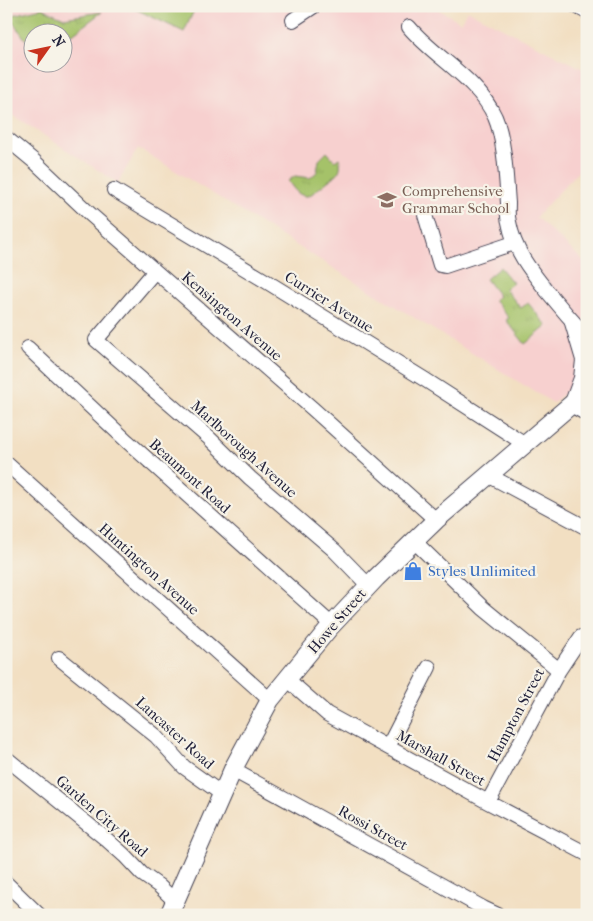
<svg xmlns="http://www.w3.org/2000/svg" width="593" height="921" viewBox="0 0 593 921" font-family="'IM FELL French Canon',serif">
  <defs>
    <pattern id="grass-tufts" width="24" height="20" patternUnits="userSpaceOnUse" patternTransform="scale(1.25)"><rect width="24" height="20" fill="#a5c269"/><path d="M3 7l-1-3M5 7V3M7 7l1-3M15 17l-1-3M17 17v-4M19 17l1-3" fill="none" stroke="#8ea65c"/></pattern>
  </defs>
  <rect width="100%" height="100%" fill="#f7f3e8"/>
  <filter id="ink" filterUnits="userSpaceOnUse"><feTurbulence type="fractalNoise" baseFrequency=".02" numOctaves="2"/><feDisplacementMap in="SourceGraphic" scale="10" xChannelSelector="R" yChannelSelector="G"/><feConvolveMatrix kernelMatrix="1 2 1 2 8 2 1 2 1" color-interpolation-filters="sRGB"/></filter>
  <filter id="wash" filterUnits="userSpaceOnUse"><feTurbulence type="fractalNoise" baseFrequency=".0096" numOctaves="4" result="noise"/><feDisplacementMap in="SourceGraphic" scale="20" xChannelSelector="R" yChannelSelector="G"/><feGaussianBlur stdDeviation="1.12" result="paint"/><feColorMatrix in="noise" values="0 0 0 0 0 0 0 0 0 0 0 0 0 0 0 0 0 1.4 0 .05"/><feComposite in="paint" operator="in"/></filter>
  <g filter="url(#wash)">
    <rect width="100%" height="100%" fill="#f2dfc2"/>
    <path fill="#f7d0cf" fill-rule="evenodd" d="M6 6H432L461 22 467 10 587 71V162L536 217 587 264V374L553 403 138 148 118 183 6 111ZM32 32H62V62H32Z"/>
    <path fill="url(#grass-tufts)" stroke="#647252" d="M42 8 64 18 102 12 63 41 62 32H32V49L9 16Z
      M327 152 335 161 339 158C341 164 341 169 337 174L309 196C298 197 294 189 288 181L295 176 310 178 317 172 319 160Z
      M500 267 513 283 505 289 521 308 528 303 547 326 525 344 506 320 509 318 494 300 499 296 486 279Z"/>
    <path fill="#a5c269" stroke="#647252" d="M129 6H196L184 32Z"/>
  </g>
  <g filter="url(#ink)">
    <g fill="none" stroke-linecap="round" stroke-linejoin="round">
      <g stroke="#413e4f" stroke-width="16">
        <path id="minor" d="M576 6 587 12
          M293 20 314 6
          M409 27C436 59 477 78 495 117 505 140 506 179 508 203 508 210 507 216 509 222 514 250 530 270 547 291 560 307 573 322 587 337
          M6 138 35 162 90 214 155 271 313 409 436 520
          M114 190 264 280 424 379 525 444
          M425 215 440 265 445 266 514 243
          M155 271 96 340 209 438 250 478 334 550 368 585
          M572 323 583 360 581 378 571 405 587 414
          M28 348 127 441 332 625
          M6 463 270 700
          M488 475 587 528
          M414 541 483 608 559 670
          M59 658 156 736 184 767 222 794
          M287 679 327 714 488 802 587 854
          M388 747 429 667
          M6 758 106 839 125 856 142 874 159 886 175 901
          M233 770 483 908 498 915
          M488 802 559 670 581 637 587 636
          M6 883 39 915"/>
      </g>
      <g stroke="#413e4f" stroke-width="20">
        <path id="major" d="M169 915 234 767 270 700 329 628 376 578 436 520 587 391"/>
      </g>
      <use href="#minor" stroke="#fff" stroke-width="14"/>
      <use href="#major" stroke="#fff" stroke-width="18"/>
    </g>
  </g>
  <defs>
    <g id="school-bare" transform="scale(1.5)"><path d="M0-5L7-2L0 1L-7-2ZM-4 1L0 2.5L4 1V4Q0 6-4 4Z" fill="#8d6e63" stroke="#f7f3e8" stroke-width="2.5" paint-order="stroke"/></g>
    <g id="shop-bare" transform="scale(1.5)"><path d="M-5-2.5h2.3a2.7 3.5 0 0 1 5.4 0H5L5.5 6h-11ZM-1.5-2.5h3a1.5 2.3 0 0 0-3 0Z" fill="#3f7fe0" stroke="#f7f3e8" stroke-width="2.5" paint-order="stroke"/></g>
  </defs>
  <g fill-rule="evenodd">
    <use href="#school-bare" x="387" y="200"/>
    <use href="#shop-bare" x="413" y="571"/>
  </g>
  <g text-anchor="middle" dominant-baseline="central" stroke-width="4.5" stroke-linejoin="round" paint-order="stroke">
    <g font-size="15" fill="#785e54" stroke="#f7f3e8" text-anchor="start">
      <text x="402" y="191">Comprehensive<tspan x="402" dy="17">Grammar School</tspan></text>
    </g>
    <g font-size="15" fill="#22223b" stroke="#f7f3e8">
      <text transform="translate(329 302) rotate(32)">Currier Avenue</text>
      <text transform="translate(232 316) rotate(41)">Kensington Avenue</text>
      <text transform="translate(244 449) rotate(42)">Marlborough Avenue</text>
      <text transform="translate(190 476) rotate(42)">Beaumont Road</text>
      <text transform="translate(149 569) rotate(42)">Huntington Avenue</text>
      <text transform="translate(337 621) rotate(-49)">Howe Street</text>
      <text transform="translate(516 715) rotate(-62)">Hampton Street</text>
      <text transform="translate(175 733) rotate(42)">Lancaster Road</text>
      <text transform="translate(441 758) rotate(29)">Marshall Street</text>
      <text transform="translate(102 816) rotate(41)">Garden City Road</text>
      <text transform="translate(373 828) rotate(29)">Rossi Street</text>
    </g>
    <g font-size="15" fill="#366cbe" stroke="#f7f3e8" text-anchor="start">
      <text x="428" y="571">Styles Unlimited</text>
    </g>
  </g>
  <rect width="593" height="921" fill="none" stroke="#f7f3e8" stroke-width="25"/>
  <g transform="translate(48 48) rotate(57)"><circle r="24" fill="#f7f3e8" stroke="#a29fa3"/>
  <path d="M0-4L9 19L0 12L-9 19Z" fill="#c8321e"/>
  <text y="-8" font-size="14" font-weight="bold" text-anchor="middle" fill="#22223b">N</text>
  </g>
</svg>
